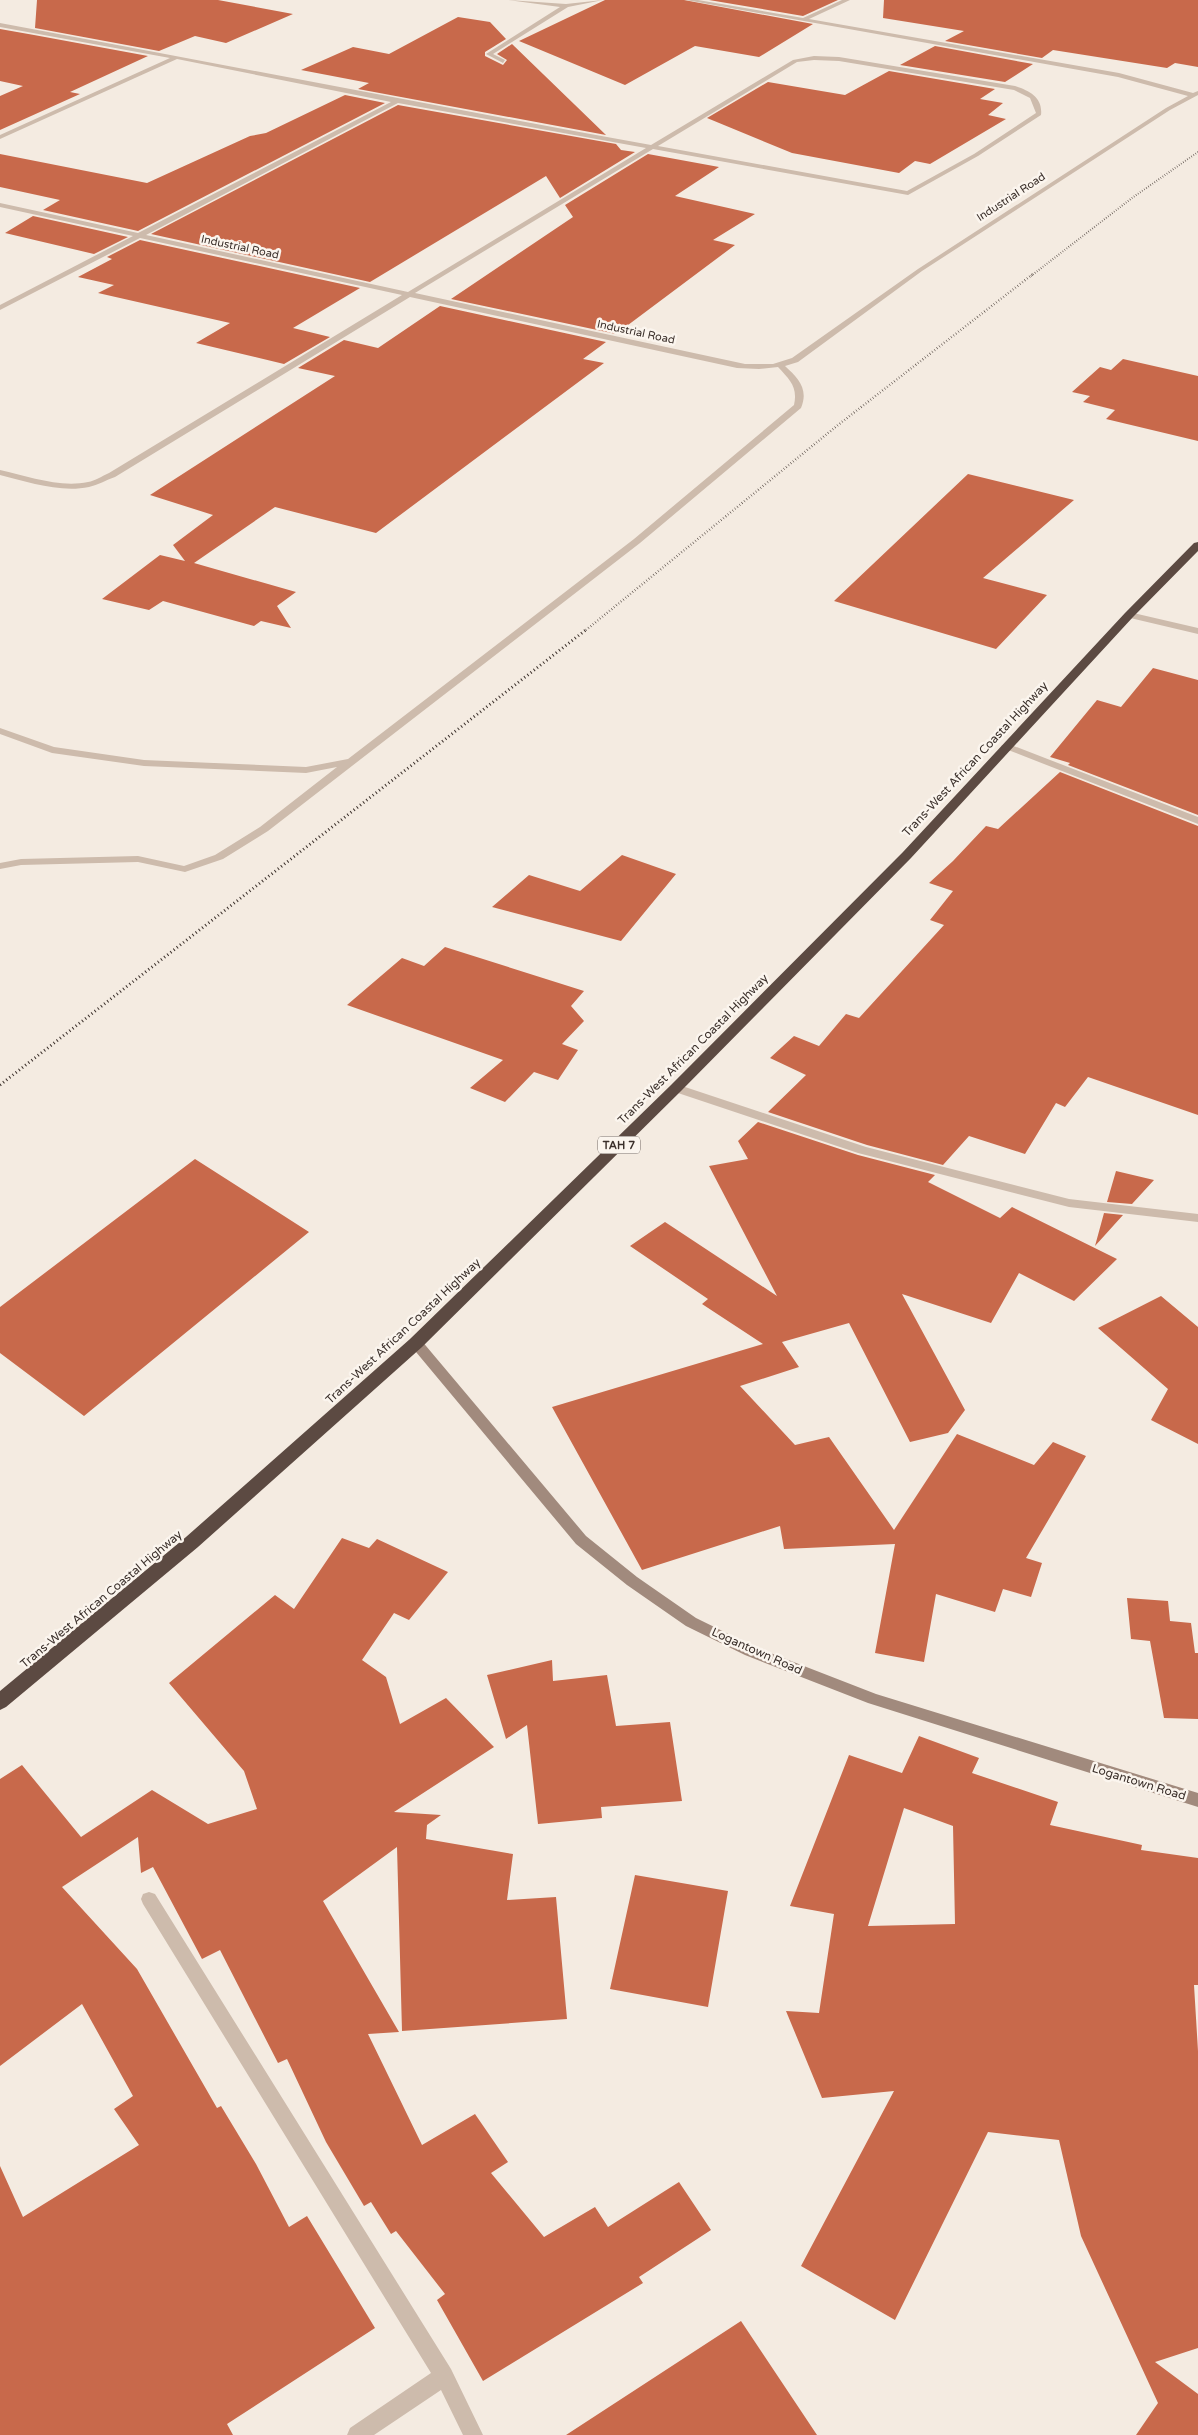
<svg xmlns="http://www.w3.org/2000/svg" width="1198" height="2435" viewBox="0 0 1198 2435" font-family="'Varela Round',sans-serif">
  <rect width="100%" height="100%" fill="#f4ebe1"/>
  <path fill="#c8694b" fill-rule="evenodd" d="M37 0H218L293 14 226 43 195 36 159 51 35 28Z
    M605 0H684L813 24 759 57 695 46 625 85 519 41Z
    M709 0H838L803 16Z
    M884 0H1198V67L1175 63 1167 68 1053 50 1042 58 945 41 964 31 883 18Z
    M458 17 490 22 506 39 485 52V56L503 65 507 60 497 54 512 44 606 135 358 89 369 83 301 70 353 47 389 54Z
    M0 29 34 35 148 56 70 92 80 94 0 130V96L23 86 0 81Z
    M935 46 1033 64 1005 82 900 65Z
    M889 71 995 89 980 99 1003 103 988 115 1006 119 930 164 915 161 899 173 792 153 707 118 768 82 845 95Z
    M345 95 385 103 138 231 43 210 60 200 0 187V154L147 183 250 136 266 133Z
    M398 105 616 144 621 150 635 152 560 198 546 176 370 282 151 234Z
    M648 154 719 167 675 196 755 214 713 240 735 245 616 334 451 299 573 217 565 205Z
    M33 216 128 237 94 254 5 233Z
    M140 240 360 288 293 328 330 337 284 364 196 343 230 323 98 293 114 285 78 277 112 259 107 257Z
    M440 306 606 342 583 359 604 363 376 533 275 507 194 563 296 592 277 606 291 628 261 621 254 626 163 601 149 610 102 599 160 555 185 561 173 545 213 515 150 495 335 376 298 368 344 340 378 348Z
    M1123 359 1198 376V441L1106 419 1115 410 1083 402 1090 396 1072 392 1100 367 1111 370Z
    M968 474 1074 500 983 578 1047 595 996 649 834 601Z
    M1153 668 1198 680V815L1068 765 1070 763 1050 757 1097 700 1121 707Z
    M1060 772 1198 826V1115L1088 1077 1065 1107 1056 1103 1025 1154 969 1136 943 1165 867 1145 768 1112 806 1075 770 1058 794 1036 819 1046 846 1014 859 1018 944 925 930 920 953 891 929 883 953 861 986 826 998 829Z
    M622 855 676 874 621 941 492 907 529 875 580 891Z
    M445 947 584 991 571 1006 584 1021 562 1044 578 1050 558 1080 534 1072 505 1102 470 1088 503 1060 347 1005 402 958 424 966Z
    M758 1122 858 1155 935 1175 928 1182 1000 1218 1012 1207 1117 1259 1074 1301 1019 1273 991 1323 902 1294 965 1410 948 1433 910 1442 849 1323 782 1342 799 1367 740 1386 795 1445 829 1437 894 1530 957 1434 1034 1465 1053 1442 1086 1456 1026 1558 1042 1563 1031 1597 1003 1589 995 1612 936 1594 924 1662 875 1653 895 1544 784 1549 780 1526 642 1570 552 1407 763 1344 702 1304 708 1299 630 1246 665 1222 777 1296 709 1166 748 1159 738 1141Z
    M195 1159 309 1232 84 1416 0 1353V1307Z
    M1116 1171 1154 1180 1132 1204 1107 1202Z
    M1104 1213 1123 1215 1095 1246Z
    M1161 1296 1198 1327V1444L1151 1420 1168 1389 1098 1328Z
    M342 1538 369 1548 377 1539 448 1572 409 1620 394 1613 362 1660 386 1677 400 1724 446 1698 494 1747 394 1812 441 1815 427 1825 426 1839 513 1854 507 1900 556 1897 567 2019 402 2031 397 1847 323 1901 399 2032 368 2034 422 2145 475 2114 508 2162 491 2173 544 2237 595 2207 608 2227 679 2182 711 2230 639 2277 643 2283 483 2381 437 2300 445 2294 396 2231 391 2234 371 2202 364 2206 326 2142 287 2059 278 2063 220 1950 202 1959 153 1867 141 1873 138 1837 62 1887 137 1969 217 2108 221 2106 256 2164 289 2227 307 2216 375 2328 227 2424 233 2435H0V2166L23 2217 139 2145 114 2109 133 2096 82 2004 0 2066V1779L22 1765 81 1837 152 1790 208 1824 257 1809 244 1771 169 1683 275 1595 294 1609Z
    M1127 1598 1168 1601 1170 1621 1191 1623 1195 1653H1198V1719L1164 1718 1150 1641 1131 1639Z
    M552 1660 553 1681 607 1675 616 1726 670 1722 682 1801 601 1807 602 1818 538 1824 527 1725 506 1739 487 1675Z
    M919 1736 979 1758 972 1773 1058 1802 1050 1825 1142 1845 1141 1850 1198 1858V1985H1194L1198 2051V2348L1155 2362 1198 2394V2435H1136L1158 2403 1081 2236 1059 2140 988 2132 895 2320 801 2266 894 2091 822 2098 786 2011 819 2013 834 1914 790 1906 849 1755 902 1773ZM904 1808 953 1826 955 1924 868 1926Z
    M635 1875 728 1891 708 2007 610 1989Z
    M741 2321 817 2435H566Z"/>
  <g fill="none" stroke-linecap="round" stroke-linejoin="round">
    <path fill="#cdbbac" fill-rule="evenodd" d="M508 0 566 4 603 0 568 7 493 54 505 60 503 63 486 54 560 7Z
      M686 0H698L803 18 842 0H850L809 19 1119 73 1193 93 1198 91V95L1170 110 922 271 798 362 785 366C798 378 809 389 801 408L640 543 268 831 223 859 185 872 138 862 21 865 0 869V863L21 859 138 856 184 866 215 855 260 827 337 767 306 773 144 766 52 753 0 734V728L54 747 144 760 306 767 348 759 634 539 794 405C798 387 790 380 778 367L759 369 737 368 410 297 115 477C106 480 98 485 89 487 60 493 28 482 0 475V470C28 476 59 488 88 482 95 481 102 476 109 473L402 295 140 238 0 310V305L133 236 0 207V203L138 233 391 102 177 59 0 139V135L170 58 0 27V23C217 63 434 106 651 145L793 60 814 56 839 57 1015 86C1030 91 1043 98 1041 115L978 156 908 195 653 149 415 293 745 364H773L792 358 918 269 1166 108 1188 96 1118 77ZM814 60 839 61 1014 90 1030 98 1036 113 974 154 907 191 658 146 797 62ZM398 103 646 148 408 292 146 235Z
      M1129 612 1198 628V634L1126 617 1124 615Z"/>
    <path fill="#cdbbac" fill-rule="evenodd" d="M1006 743 1198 817V824L1003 748 1001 746Z
      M676 1084 866 1147 1069 1199 1198 1214V1222L1069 1207 858 1153 672 1091 670 1088Z
      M149 1892 155 1894 451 2369 483 2435H463L441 2390 374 2435H347L350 2428 431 2373 143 1904 141 1899 143 1894Z"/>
    <path fill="#a18a7d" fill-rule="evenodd" d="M416 1338 421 1340 586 1536 637 1577 696 1618 755 1647 876 1694 1198 1793V1807L868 1703 745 1655 686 1626 627 1585 576 1544 411 1346 409 1343 411 1340Z"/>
    <path fill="#5c4a42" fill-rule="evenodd" d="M1198 542V551L1133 617 911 858 681 1091 422 1347 198 1547 6 1707 0 1710V1691L186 1537 410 1339 671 1085 903 852 1125 613 1194 543Z"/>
    <path stroke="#3b302b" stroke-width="2" stroke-dasharray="0.5 2" stroke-linecap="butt" d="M1031 276 1132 198 1198 152"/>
    <path stroke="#3b302b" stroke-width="2.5" stroke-dasharray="0.5 2.5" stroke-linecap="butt" d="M586 630 838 425 1033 274"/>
    <path stroke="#3b302b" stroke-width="3" stroke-dasharray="1 3" stroke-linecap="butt" d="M0 1085 587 629"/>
  </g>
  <g text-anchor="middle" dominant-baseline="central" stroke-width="5" stroke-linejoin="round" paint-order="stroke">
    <g font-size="11" fill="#3b302b" stroke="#fbf5ee">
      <text transform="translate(1011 197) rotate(-33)">Industrial Road</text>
      <text transform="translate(240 247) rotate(12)">Industrial Road</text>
      <text transform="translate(636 332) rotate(12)">Industrial Road</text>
    </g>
    <rect fill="#fbf5ee" stroke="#756b66" stroke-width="1" x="598" y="1136.5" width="42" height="17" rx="4"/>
    <g font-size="11" font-weight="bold" fill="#3b302b">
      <text x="619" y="1145">TAH 7</text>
    </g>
    <g font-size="12" fill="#3b302b" stroke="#fbf5ee">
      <text transform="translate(975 759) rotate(-47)">Trans-West African Coastal Highway</text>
      <text transform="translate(693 1049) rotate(-45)">Trans-West African Coastal Highway</text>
      <text transform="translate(403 1331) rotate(-43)">Trans-West African Coastal Highway</text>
      <text transform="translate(101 1599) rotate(-40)">Trans-West African Coastal Highway</text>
      <text transform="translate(757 1651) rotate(24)">Logantown Road</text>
      <text transform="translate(1139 1782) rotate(17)">Logantown Road</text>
    </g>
  </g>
</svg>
